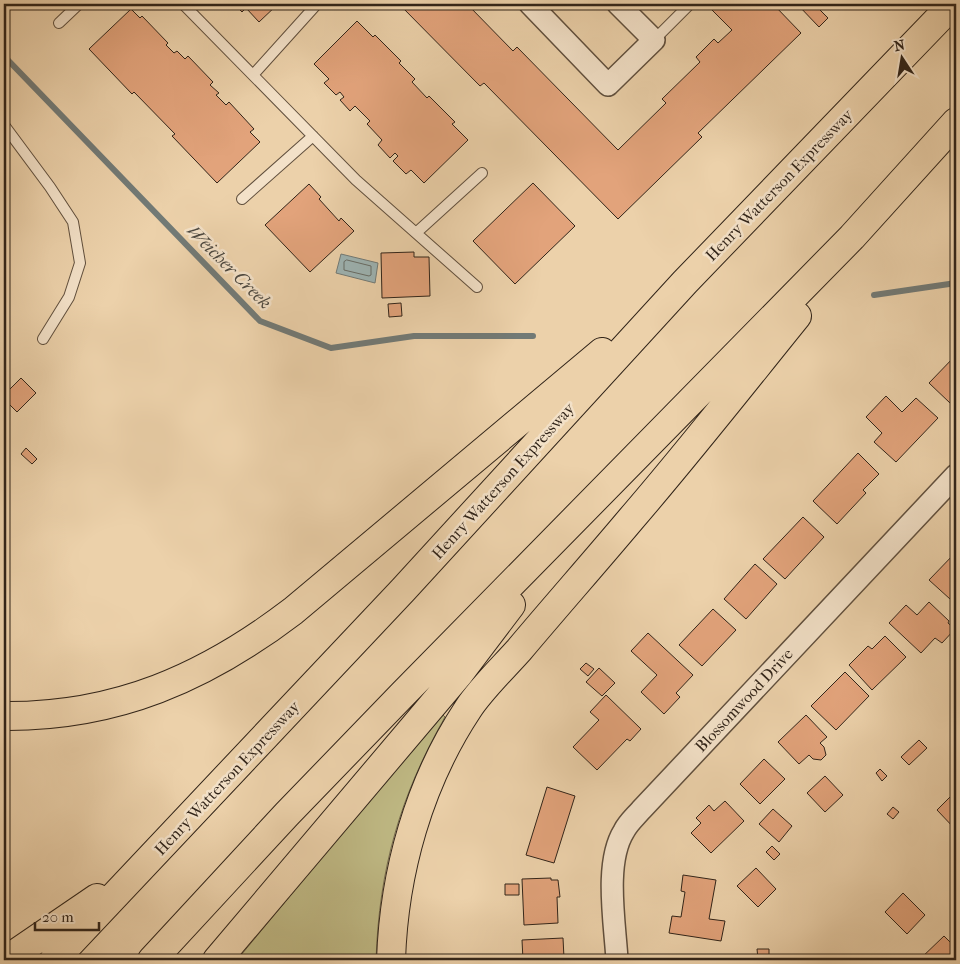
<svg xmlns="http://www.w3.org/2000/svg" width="960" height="964" viewBox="0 0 960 964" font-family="'IM FELL French Canon',serif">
  <rect width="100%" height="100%" fill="#ecd1aa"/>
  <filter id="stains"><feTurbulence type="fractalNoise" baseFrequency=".004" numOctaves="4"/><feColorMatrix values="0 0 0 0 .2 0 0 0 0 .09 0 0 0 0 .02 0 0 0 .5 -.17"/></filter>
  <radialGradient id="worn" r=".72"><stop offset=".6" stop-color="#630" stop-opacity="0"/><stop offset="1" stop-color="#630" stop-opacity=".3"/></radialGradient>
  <path fill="#bfb984" stroke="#786e4e" d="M442 714 445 717C400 796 379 869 376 960H237L404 758Z"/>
  <path fill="#9db4b4" stroke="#727a76" d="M341 254 378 263 375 283 336 273Z"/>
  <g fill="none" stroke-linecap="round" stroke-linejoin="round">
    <path stroke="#676c66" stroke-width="1" d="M347 260 371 266V275L369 276 344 270V262Z"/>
    <path stroke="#727a76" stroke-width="6" d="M4 56 260 321 331 348 414 336H533
      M874 295 956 283"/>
  </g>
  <path fill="#e2a37b" stroke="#312419" d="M234 4H278L259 22 246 8 242 12Z
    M399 4H467L513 51 517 47 618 150 666 103 662 99 700 62 696 57 714 39 718 43 732 30 706 4H773L801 33 698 133 702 137 618 219 484 83 480 86Z
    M797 4H814L828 18 819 27Z
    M131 9 140 18 142 16 168 43 166 45 174 53 177 51 185 59 188 56 213 82 210 85 219 93 216 95 226 105 229 102 254 129 250 132 260 142 217 183 172 136 175 134 134 92 132 94 89 49Z
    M357 21 373 37 375 35 401 61 399 63 415 79 412 82 427 98 429 96 455 122 452 124 468 140 424 183 411 170 406 174 393 161 398 156 395 153 390 158 378 145 382 140 367 124 370 121 355 106 350 111 340 100 344 97 340 92 336 95 324 83 329 79 314 64Z
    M533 183 575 226 515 284 473 241Z
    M309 184 321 197 319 199 339 221 341 218 354 231 310 272 265 225Z
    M414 252V257H429L430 296 382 298 381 253Z
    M401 303 402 316 389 317 388 304Z
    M956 355V397L950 403 929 383Z
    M21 378 36 393 17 412 4 399V395Z
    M886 396 902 412 916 398 938 418 896 462 874 442 882 433 866 417Z
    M26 448 37 459 32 464 21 454Z
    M858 453 879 474 863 490 866 493 837 524 813 501Z
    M803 517 824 537 785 579 763 559Z
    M956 552V592L950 599 929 580Z
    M755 564 777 584 746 619 724 599Z
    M929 602 949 621 948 623 955 629 942 643 935 638 921 653 889 623 906 605 917 615Z
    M713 609 736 630 702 666 679 645Z
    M648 633 693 675 676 693 680 697 664 714 641 692 657 675 631 651Z
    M885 636 906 657 872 690 849 665 868 646 872 649Z
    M586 663 594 669 588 676 580 669Z
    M599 668 615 683 602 696 586 682Z
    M845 672 869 696 836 730 811 706Z
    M606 695 641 729 630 741 627 739 597 770 573 747 599 720 590 712Z
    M806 715 827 737 820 743 824 747 826 755 821 760 813 759 809 755 799 764 778 742Z
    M919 740 927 748 909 765 901 757Z
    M764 759 785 779 760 804 740 784Z
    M880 769 887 776 882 781 876 773Z
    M825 776 843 795 825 812 807 793Z
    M547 787 575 796 554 863 526 855Z
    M956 791V830L937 810Z
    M725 801 744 821 711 853 691 833 701 823 696 818 709 805 714 811Z
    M893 807 899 812 893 819 887 814Z
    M773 809 792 826 779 842 759 824Z
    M772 846 780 854 774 860 766 852Z
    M756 868 776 889 758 907 737 886Z
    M683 875 716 880 709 919 725 921 721 941 669 933 672 916 681 917 685 892 681 891Z
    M551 878V880H558L560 897H557L558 923 524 925 522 879Z
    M505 884H519V895H505Z
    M903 893 925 915 907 934 885 912Z
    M944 936 956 948V960H919Z
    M563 938 564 958 552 959V960H523L522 940Z
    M757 949H769V959H758Z
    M701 955 702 960H670L669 957Z"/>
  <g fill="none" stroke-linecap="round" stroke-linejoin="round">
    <g stroke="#604f3d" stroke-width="12">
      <path id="service" d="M183 4 356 180 477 287
        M59 23 79 4
        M654 40 689 5
        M253 75 317 4
        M4 125 50 187 73 222 80 263 69 297 43 339
        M242 199 313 136
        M416 233 482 173"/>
    </g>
    <g stroke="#604f3d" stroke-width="24">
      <path id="minor" d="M530 4 608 85 654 40 618 4
        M617 960C615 923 604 863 624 831 628 823 635 817 641 810L956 475"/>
    </g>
    <g stroke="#312419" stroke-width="30">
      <path id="motorway" d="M4 716C116 717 205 678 293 611L602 352
        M6 960 97 898
        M54 960 403 590 685 282 953 4
        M152 960 287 814 403 694 852 237 956 122
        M217 960 458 675 511 605
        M391 960C394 872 419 783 468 709 481 689 503 668 519 650 556 606 594 563 631 519 688 453 742 384 797 316"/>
    </g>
    <use href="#service" stroke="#f3e1c8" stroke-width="10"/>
    <use href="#minor" stroke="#f3e1c8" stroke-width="21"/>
    <use href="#motorway" stroke="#ecd1aa" stroke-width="28"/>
  </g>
  <g text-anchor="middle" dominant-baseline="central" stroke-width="5" stroke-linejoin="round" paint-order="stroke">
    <g font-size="16" fill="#312419" stroke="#f3e1c8">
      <text transform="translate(779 185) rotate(-46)">Henry Watterson Expressway</text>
      <text transform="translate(503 481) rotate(-48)">Henry Watterson Expressway</text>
      <text transform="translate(744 700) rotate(-47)">Blossomwood Drive</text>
      <text transform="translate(227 778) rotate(-47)">Henry Watterson Expressway</text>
    </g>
    <g font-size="18" font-style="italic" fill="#4c4840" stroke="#f3e1c8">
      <text transform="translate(229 267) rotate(45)">Weicher Creek</text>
    </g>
  </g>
  <rect width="960" height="964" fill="none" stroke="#ecd1aa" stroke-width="20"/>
  <rect x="5" y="5" width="950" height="954" fill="none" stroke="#312419" stroke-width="2.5"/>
  <rect x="10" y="10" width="940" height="944" fill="none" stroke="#312419"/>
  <g transform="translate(902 58) rotate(348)" stroke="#f3e1c8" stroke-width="4" paint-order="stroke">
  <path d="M0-4L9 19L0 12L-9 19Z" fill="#312419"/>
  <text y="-8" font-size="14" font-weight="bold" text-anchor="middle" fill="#312419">N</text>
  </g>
  <path d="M35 922v8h64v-8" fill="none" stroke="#312419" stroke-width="2.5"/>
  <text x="42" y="922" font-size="15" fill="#312419" stroke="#f3e1c8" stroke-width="4" paint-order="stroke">20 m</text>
  <rect width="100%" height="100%" filter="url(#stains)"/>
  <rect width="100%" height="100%" fill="url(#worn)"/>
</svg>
